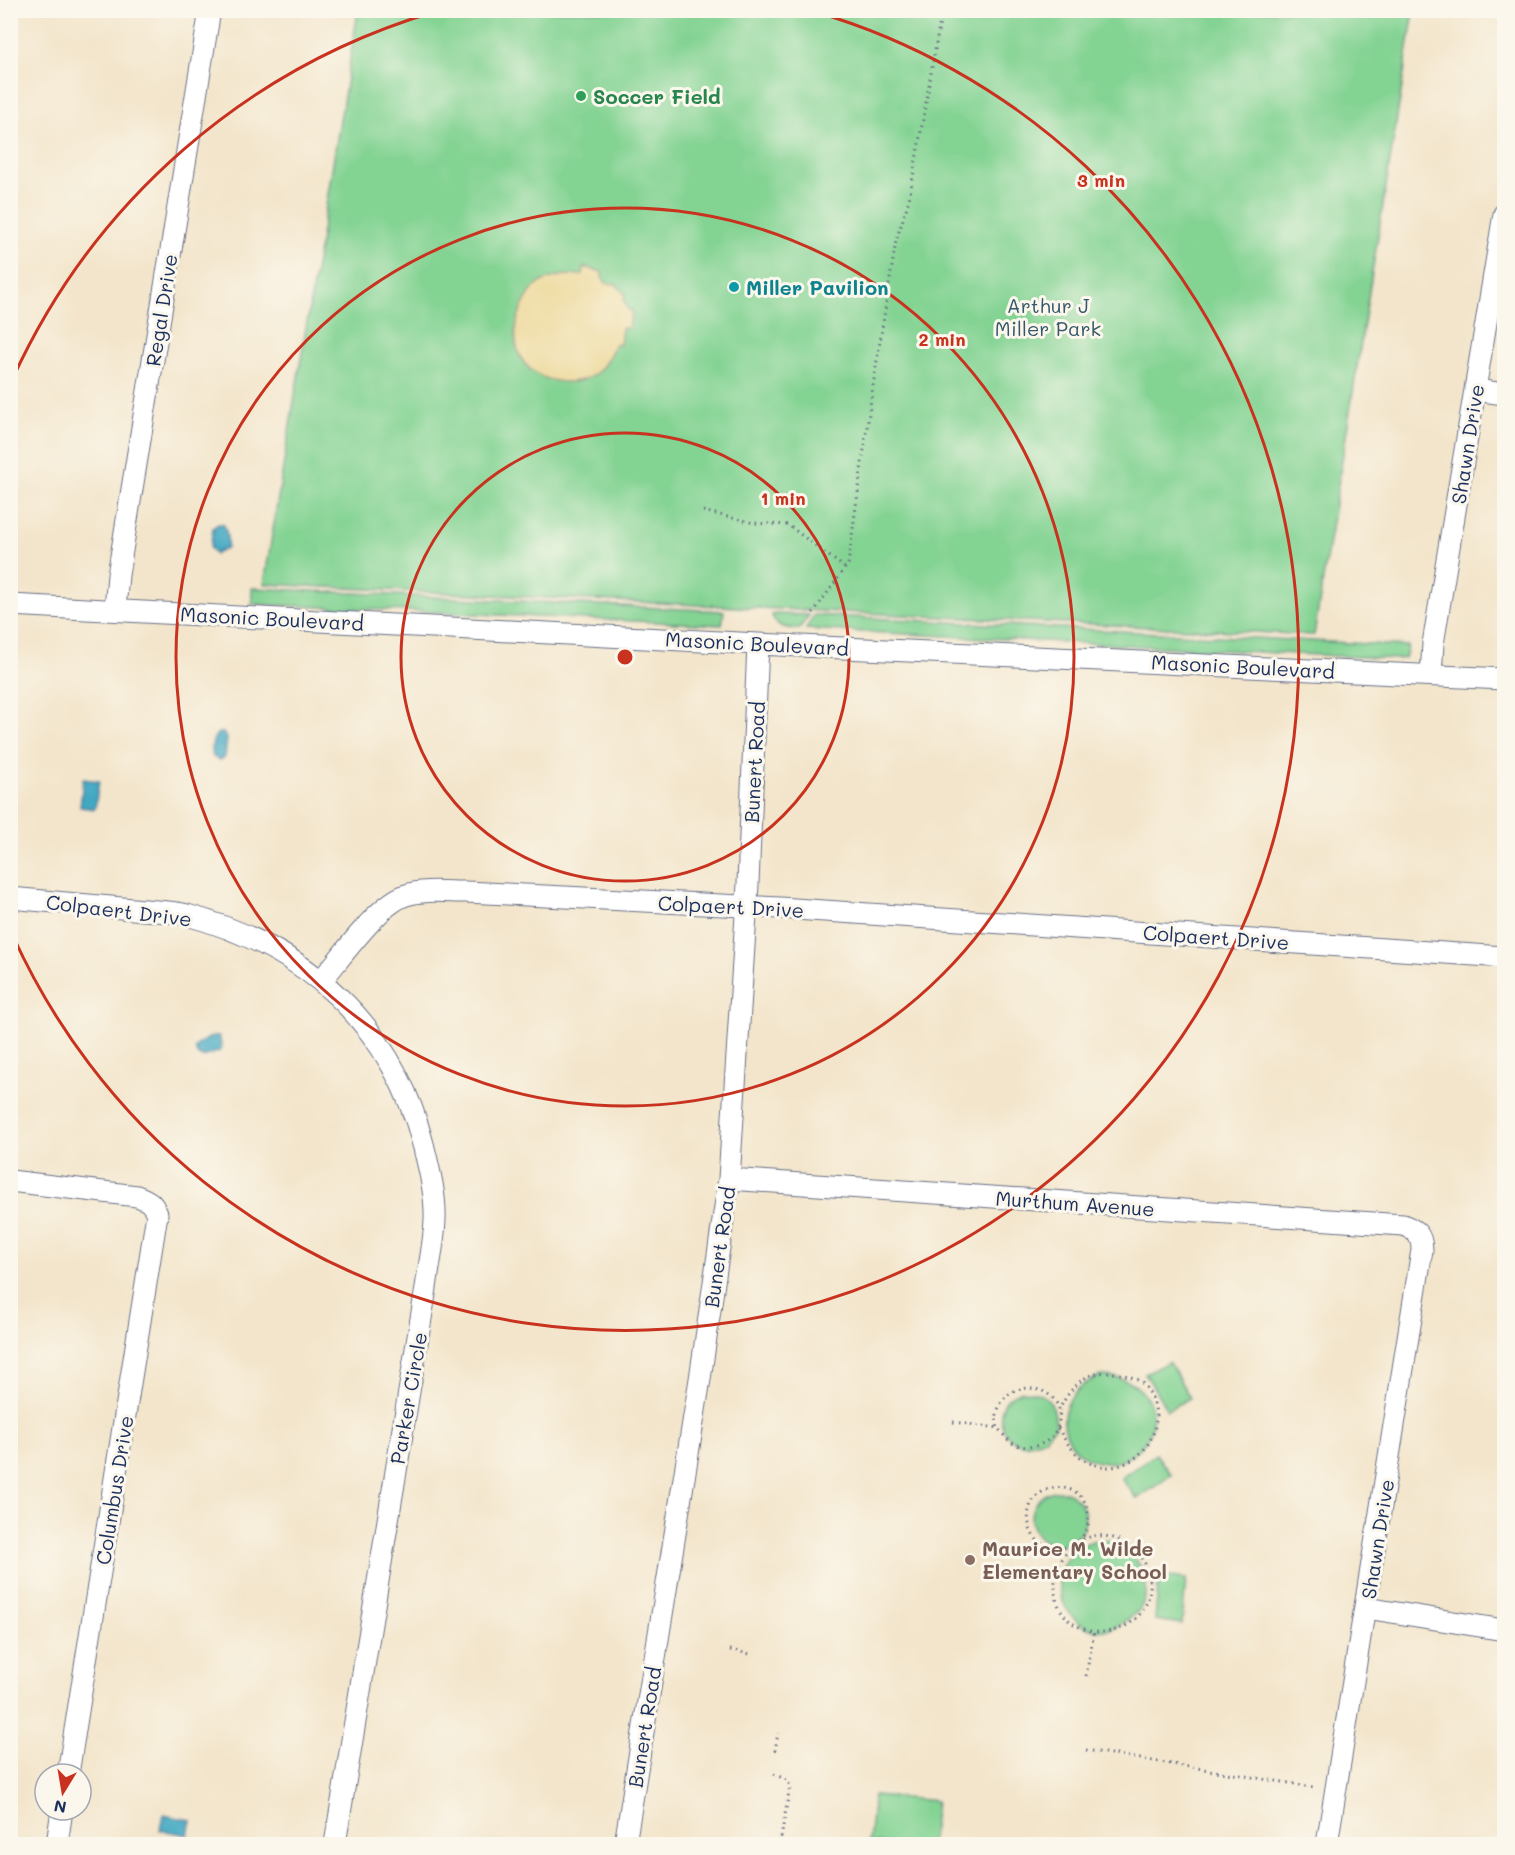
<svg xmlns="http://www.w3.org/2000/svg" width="1515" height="1855" viewBox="0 0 1515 1855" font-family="Mali,sans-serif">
  <rect width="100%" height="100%" fill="#fbf7ec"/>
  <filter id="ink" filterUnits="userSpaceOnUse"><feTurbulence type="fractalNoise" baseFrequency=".0167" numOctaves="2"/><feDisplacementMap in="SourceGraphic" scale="12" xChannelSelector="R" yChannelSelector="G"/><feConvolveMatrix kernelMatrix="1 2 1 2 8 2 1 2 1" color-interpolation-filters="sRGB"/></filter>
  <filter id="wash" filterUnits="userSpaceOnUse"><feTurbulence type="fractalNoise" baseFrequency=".008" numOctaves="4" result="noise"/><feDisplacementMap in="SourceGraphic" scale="24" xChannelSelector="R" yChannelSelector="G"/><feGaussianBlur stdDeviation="1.35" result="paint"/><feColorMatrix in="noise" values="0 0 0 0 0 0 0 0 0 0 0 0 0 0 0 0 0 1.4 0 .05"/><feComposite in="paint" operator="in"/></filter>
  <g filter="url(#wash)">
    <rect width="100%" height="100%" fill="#f3e5cb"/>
    <path fill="#83d393" stroke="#4f8178" stroke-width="1.5" d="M358 11H1414L1314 635 264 584Z
      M252 588 724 611 722 625 252 604Z
      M775 614 809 615 799 629C786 628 776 628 772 615Z
      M814 615 1408 646 1405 658 1398 659 806 629Z
      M1169 1362 1190 1398 1167 1410 1145 1373Z
      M1101 1376C1135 1376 1162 1400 1149 1435 1145 1444 1136 1454 1127 1458 1072 1483 1031 1402 1101 1376Z
      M1022 1391C1046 1392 1055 1400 1056 1425L1045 1439C1038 1442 1029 1445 1021 1444 1001 1439 994 1411 1009 1398 1012 1395 1018 1393 1022 1391Z
      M1156 1454 1171 1475 1137 1499 1121 1478Z
      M1031 1518a27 27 0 1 1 54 0a27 27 0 1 1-54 0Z
      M1093 1541C1098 1541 1106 1539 1111 1541 1115 1541 1120 1545 1123 1548 1142 1560 1153 1585 1141 1607 1136 1615 1127 1620 1120 1625 1071 1653 1026 1563 1093 1541Z
      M1159 1576 1186 1579 1182 1624 1155 1620Z
      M874 1795 936 1801 931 1844 869 1843Z"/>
    <path fill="#eeda9e" stroke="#84847e" stroke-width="1.5" d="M584 267 602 272V277L606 283 616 284 625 294 624 301 628 310H632L629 328H622L620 345 615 344C605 367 596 381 569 382 524 382 504 347 522 307 526 299 531 289 538 284 551 276 568 274 583 275Z"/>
    <path fill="#42a8c2" stroke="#2e6c90" stroke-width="1.5" d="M218 524H223C227 529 228 542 227 548L215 554 210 548 213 528Z
      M218 733H223L227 738 225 757 220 760 213 757C211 749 212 738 218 733Z
      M83 779 99 781 95 809 80 807Z
      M213 1036H219L222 1048 220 1051 203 1057 197 1055 195 1048 199 1043Z
      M163 1815 191 1820 188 1835 160 1830Z"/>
  </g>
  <g filter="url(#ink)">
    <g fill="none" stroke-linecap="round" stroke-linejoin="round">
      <g stroke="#676f84" stroke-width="23">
        <path id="minor" d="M1476 390 1504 394
          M10 605 758 644 1504 679
          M115 609 118 575 210 10
          M1431 675 1433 644 1504 214
          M10 898C51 902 92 905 133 909 151 911 170 911 187 915 306 947 392 1024 423 1144 429 1168 436 1195 435 1220 434 1243 429 1265 426 1288L335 1844
          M321 981C341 958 378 904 406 895 424 889 447 892 466 892L780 908 1504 957
          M729 1179 1403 1225C1416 1230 1422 1235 1422 1250L1327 1844
          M10 1181 137 1196C148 1200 153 1203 157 1214L68 1774
          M1366 1608 1504 1630
          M57 1844 62 1810
          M625 1844 700 1379 729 1179 748 884 758 644"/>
      </g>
      <path stroke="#676f84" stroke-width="3" stroke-dasharray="1.5 4.5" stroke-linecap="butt" d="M703 511 754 523 788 525 845 568
        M813 613 848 564 872 392 896 241 909 200 942 10
        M953 1422 998 1428C1002 1433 1008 1441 1014 1444 1033 1452 1056 1442 1059 1421 1066 1386 1009 1374 998 1410 996 1417 996 1421 998 1428
        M1058 1428C1069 1448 1084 1468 1110 1467 1149 1464 1171 1417 1144 1385 1139 1379 1127 1375 1119 1374 1089 1367 1072 1384 1059 1410
        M1071 1546C1052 1552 1032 1544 1029 1524 1021 1479 1088 1475 1088 1516 1089 1527 1086 1533 1079 1541
        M730 1650 750 1654
        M1086 1676 1094 1632C1084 1629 1073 1626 1066 1617 1038 1586 1066 1526 1110 1537 1171 1553 1160 1636 1094 1632
        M1086 1750 1313 1787
        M775 1751 778 1733
        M774 1774 787 1780 790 1786 780 1844"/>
      <use href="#minor" stroke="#fff" stroke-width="21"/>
    </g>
  </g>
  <g fill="none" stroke="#c8321e" stroke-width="3">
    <circle cx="625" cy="657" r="224"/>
    <circle cx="625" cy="657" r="449"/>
    <path d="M13 378A673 673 0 0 1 434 12M816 12A673 673 0 1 1 13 936"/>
  </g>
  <circle fill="#2e9e5b" stroke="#fbf7ec" stroke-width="2" cx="581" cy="96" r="6"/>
  <circle fill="#0f9aa8" stroke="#fbf7ec" stroke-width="2" cx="734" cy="287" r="6"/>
  <circle fill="#8d6e63" stroke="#fbf7ec" stroke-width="2" cx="970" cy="1560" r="6"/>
  <g text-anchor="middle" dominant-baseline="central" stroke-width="6" stroke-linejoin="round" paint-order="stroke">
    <g font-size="20" font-weight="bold" fill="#27864d" stroke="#fbf7ec" text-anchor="start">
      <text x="593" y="96">Soccer Field</text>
    </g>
    <g font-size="20" font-weight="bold" fill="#0d838f" stroke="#fbf7ec" text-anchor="start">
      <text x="746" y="287">Miller Pavilion</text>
    </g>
    <g font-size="20" fill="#35586b" stroke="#fbf7ec">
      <text x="1048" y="305">Arthur J<tspan x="1048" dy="23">Miller Park</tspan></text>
    </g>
    <g font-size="20" fill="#1b2f5e" stroke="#fbf7ec">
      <text transform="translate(161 310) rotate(-81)">Regal Drive</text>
      <text transform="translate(1467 444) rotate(-81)">Shawn Drive</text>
      <text transform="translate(272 618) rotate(3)">Masonic Boulevard</text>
      <text transform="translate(757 643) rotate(3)">Masonic Boulevard</text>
      <text transform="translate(1243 666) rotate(3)">Masonic Boulevard</text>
      <text transform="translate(754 762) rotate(-87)">Bunert Road</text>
      <text transform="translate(731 906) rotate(3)">Colpaert Drive</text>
      <text transform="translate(119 910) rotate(7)">Colpaert Drive</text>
      <text transform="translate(1216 937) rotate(4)">Colpaert Drive</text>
      <text transform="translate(1075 1203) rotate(4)">Murthum Avenue</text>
      <text transform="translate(719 1247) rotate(-82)">Bunert Road</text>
      <text transform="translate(408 1398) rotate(-80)">Parker Circle</text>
      <text transform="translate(114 1490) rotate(-81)">Columbus Drive</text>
      <text transform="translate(1377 1539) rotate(-81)">Shawn Drive</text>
      <text transform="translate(644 1727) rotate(-81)">Bunert Road</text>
    </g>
    <g font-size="20" font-weight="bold" fill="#785e54" stroke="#fbf7ec" text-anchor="start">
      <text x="982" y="1548">Maurice M. Wilde<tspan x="982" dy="23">Elementary School</tspan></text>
    </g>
  </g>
  <circle cx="625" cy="657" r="9" fill="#c8321e" stroke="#fbf7ec" stroke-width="3"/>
  <g font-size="18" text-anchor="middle" font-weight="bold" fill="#c8321e" stroke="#fbf7ec" stroke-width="6" stroke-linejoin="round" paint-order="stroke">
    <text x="1101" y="187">3 min</text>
    <text x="942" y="346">2 min</text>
    <text x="783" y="505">1 min</text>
  </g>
  <rect width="1515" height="1855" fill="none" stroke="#fbf7ec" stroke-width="36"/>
  <g transform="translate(63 1792) rotate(191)"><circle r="28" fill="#fbf7ec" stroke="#a1a7b3" stroke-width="1.5"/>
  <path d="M0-4.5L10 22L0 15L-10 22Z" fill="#c8321e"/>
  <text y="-9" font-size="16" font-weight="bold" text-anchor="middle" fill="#1b2f5e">N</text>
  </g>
</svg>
